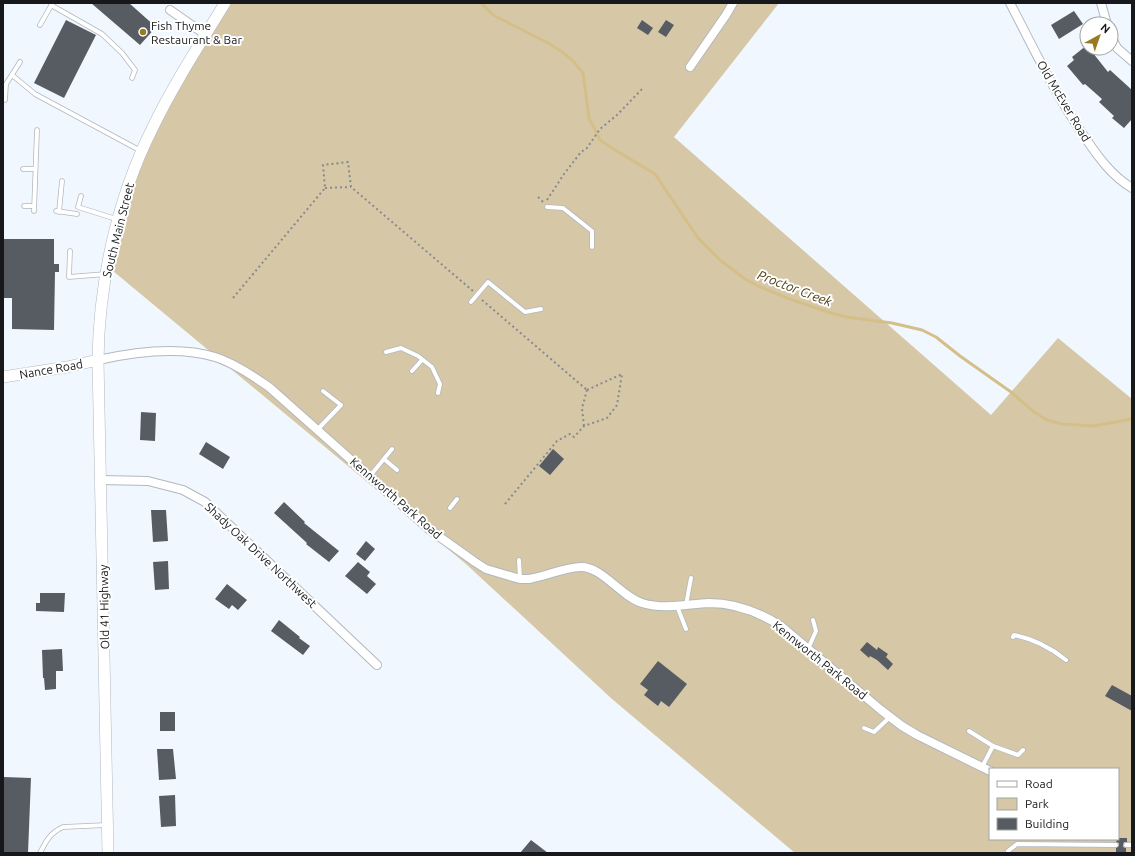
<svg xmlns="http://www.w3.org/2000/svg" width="1135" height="856" viewBox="0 0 1135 856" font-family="Ubuntu,sans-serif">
  <rect width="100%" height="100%" fill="#f1f7ff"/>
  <path fill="#d6c8a6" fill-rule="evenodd" d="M225 3H779L674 137 991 415 1058 338 1132 399V853H795L612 699 466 564 113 271 128 177ZM990 769H1118V839H990Z"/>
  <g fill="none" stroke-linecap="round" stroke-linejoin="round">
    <path stroke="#d5bf89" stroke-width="3" d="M481 3 493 15 548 43 561 51 573 61 583 73 589 118 600 140 615 150 655 174 698 238 720 260 745 279 758 286 787 298 831 313 846 317 892 323 922 330 936 337 960 356 1011 392 1034 412 1047 420 1062 424 1093 426 1132 419"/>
  </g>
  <path fill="#575c63" d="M91 3H129L156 27 140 45Z
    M1074 11 1083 24 1059 39 1051 25Z
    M66 20 96 35 64 98 34 83Z
    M642 20 653 28 648 35 637 28Z
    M666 20 674 25 666 37 658 32Z
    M1087 45V48H1089L1108 72 1110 70 1132 90V119L1124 128 1112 118 1114 116 1099 102 1102 99 1085 84 1083 85 1067 66 1074 60 1072 57Z
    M3 239H54V264H59V272H55L54 330 12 329V298H3Z
    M141 412 156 413 155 441 140 440Z
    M206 442 230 457 223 469 199 454Z
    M553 449 564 459 550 475 539 466Z
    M284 502 305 522 304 523 339 551 329 562 306 544 307 543 274 513Z
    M151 510H166L168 541 153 542Z
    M366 541 375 549 365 561 356 554Z
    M168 561 169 589 155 590 153 562Z
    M358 562 370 572 367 576 376 584 367 594 345 576Z
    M227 584 247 600 238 610 232 605 229 609 215 599Z
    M40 593H65L64 612 36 611V603H40Z
    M279 620 300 637 299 638 310 646 303 655 271 631Z
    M867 642 877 650 878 647 888 654 886 657 893 664 888 670 877 660 870 656 869 658 860 650Z
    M62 649 63 671H56V689L45 690 44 678H43L42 650Z
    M658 661 687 684 669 707 661 701 658 706 644 695 648 690 640 684Z
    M1112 685 1132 696V711L1105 696Z
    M160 712H175V731H160Z
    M157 749H173L176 779 159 780Z
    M4 777 31 778 28 853H3Z
    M175 795 176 826 161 827 159 796Z
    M1118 838H1127V842H1124L1123 845V847L1126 848V853H1116V848L1119 845V843L1116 842Z
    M531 840 548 853H520Z"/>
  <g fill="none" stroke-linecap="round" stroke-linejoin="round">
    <g stroke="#b2b8bf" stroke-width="5.5">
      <path id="lane" d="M51 5 102 34 122 53 135 70 132 78
        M40 25 52 4
        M12 75 35 94 141 151
        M5 100 6 84 20 62
        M23 169H35
        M81 196 78 207 116 219
        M24 206H34
        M547 207 563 208 592 231V247
        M34 211 37 130
        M56 211 77 214
        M59 212 62 181
        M70 251 69 277 106 274
        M471 302 488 282 525 312 541 309
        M386 352 401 348 418 356 432 367 440 384 438 393
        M412 371 422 360
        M318 429 341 405 323 391
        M384 459 397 470
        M370 476 392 449
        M450 508 457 499
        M519 560 520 579
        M686 605 691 578
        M677 606 686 629
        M1013 637 1014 635C1034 639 1051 648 1066 660
        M808 649 816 631 813 620
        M864 728 874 732 890 717
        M969 731 993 746 1018 755 1023 750
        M982 767 993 746
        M1126 845H1132
        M40 853C46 841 50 833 63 827L107 825
        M1008 853V851L1017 844 1116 845"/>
    </g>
    <g stroke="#b2b8bf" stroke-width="10">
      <path id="street" d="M1010 3C1034 49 1056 96 1086 139 1099 158 1112 176 1132 188
        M1101 3 1107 24
        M170 10 206 35
        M1111 36 1117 48 1132 61
        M690 67 726 15 733 3
        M98 360C134 352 179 346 215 357 234 363 252 375 269 387L430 530 475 562 486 569 520 579H529C546 576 563 568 580 567 602 566 620 596 642 603 665 610 687 604 709 603 736 603 759 612 781 626L881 710 902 726 917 735 990 771
        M101 480 148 481 183 490 205 502 377 665"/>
    </g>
    <g stroke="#b2b8bf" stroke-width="12">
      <path id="secondary" d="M3 377 67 367 98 360
        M108 853 98 360C99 282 117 199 152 129 173 85 200 44 225 3"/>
    </g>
    <path stroke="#868a8f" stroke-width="2" stroke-dasharray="2 3" stroke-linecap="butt" d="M325 188 351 187
      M538 197 543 202
      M547 200 564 174 581 152 587 148 600 129 617 115 644 87
      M233 298 325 188 323 165 348 162 351 187 473 291
      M482 300 587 390
      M584 426 582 408 587 390
      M505 504 557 441 570 434 574 437 584 426 607 418 617 405 622 374 587 390"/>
    <use href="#lane" stroke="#fff" stroke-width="4"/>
    <use href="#street" stroke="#fff" stroke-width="8"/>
    <use href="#secondary" stroke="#fff" stroke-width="11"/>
  </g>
  <circle fill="#997a23" stroke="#fff" stroke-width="1.5" cx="143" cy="32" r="4"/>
  <g text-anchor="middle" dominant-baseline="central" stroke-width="4" stroke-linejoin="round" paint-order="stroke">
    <g font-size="12" fill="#16181b" stroke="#fff" text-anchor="start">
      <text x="151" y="25">Fish Thyme<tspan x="151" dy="14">Restaurant &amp; Bar</tspan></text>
    </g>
    <g font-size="12" fill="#16181b" stroke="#fff">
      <text transform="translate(1064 101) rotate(59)">Old McEver Road</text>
      <text transform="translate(118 230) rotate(-76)">South Main Street</text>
      <text transform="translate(51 369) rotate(-10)">Nance Road</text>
      <text transform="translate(396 498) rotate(41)">Kennworth Park Road</text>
      <text transform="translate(261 555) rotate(43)">Shady Oak Drive Northwest</text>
      <text transform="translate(104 607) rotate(-91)">Old 41 Highway</text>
      <text transform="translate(820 660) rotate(39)">Kennworth Park Road</text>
    </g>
    <g font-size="13" font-style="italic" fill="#4c3c10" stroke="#fff">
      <text transform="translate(795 288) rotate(21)">Proctor Creek</text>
    </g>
  </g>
  <rect width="1135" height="856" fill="none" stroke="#16181b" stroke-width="8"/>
  <rect x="989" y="768" width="130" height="72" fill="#ffffff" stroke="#a2a3a4"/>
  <rect x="997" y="781" width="20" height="6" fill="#ffffff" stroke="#a2a3a4"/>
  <text x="1025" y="788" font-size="12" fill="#16181b">Road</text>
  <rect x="997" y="798" width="20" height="12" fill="#d6c8a6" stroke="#a2a3a4"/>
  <text x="1025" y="808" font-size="12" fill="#16181b">Park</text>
  <rect x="997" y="818" width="20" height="12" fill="#575c63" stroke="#a2a3a4"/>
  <text x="1025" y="828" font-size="12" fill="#16181b">Building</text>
  <g transform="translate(1099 36) rotate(40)"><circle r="19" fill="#ffffff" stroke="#a2a3a4"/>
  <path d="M0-3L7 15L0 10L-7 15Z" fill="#997a23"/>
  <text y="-6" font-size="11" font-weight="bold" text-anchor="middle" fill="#16181b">N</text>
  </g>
</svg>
